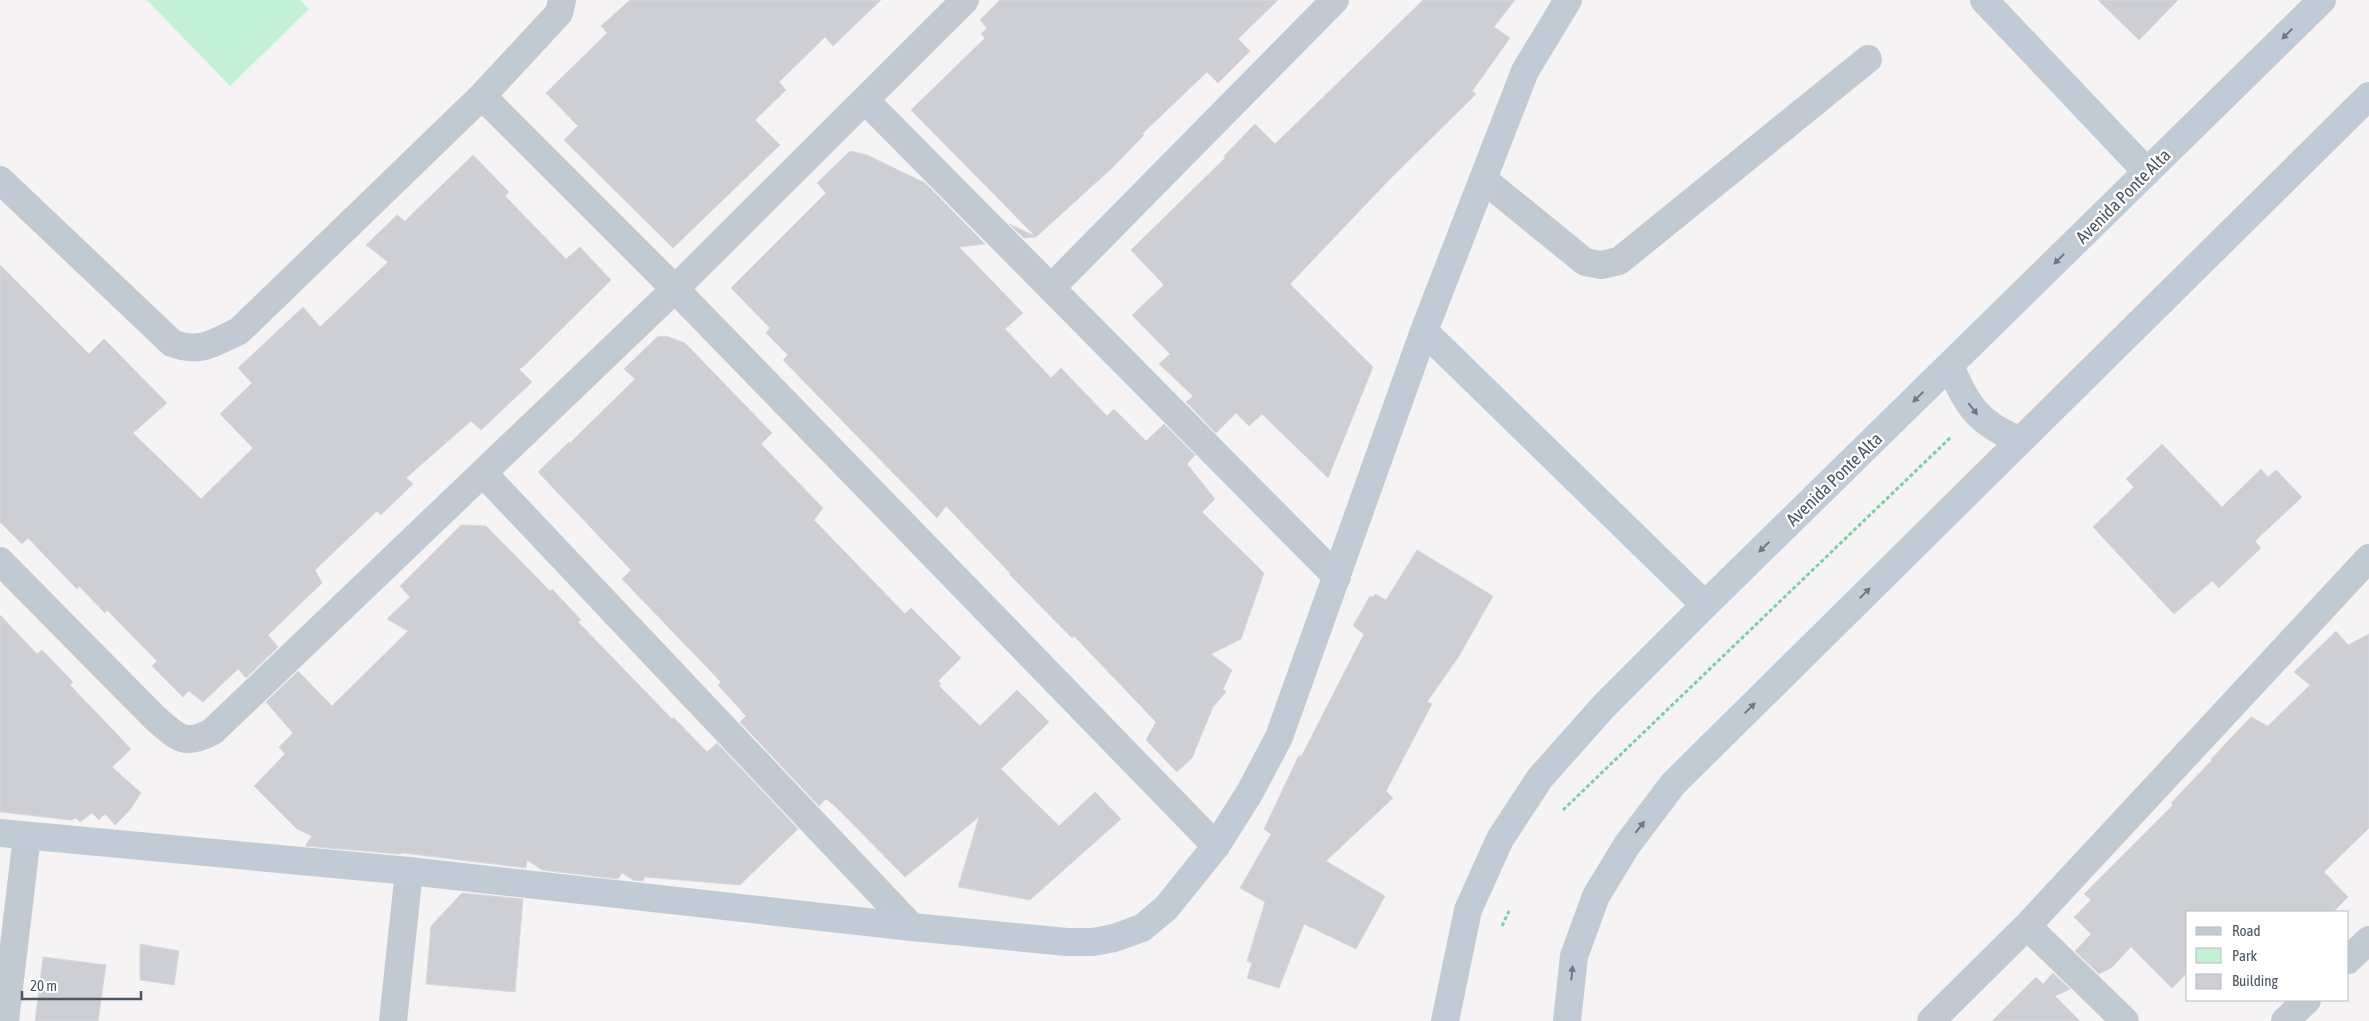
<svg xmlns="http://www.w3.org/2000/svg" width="2369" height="1021" viewBox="0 0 2369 1021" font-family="'Asap Condensed',sans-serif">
  <rect width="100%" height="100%" fill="#f5f3f3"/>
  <path fill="#c3f1d5" d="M147 0H300L309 9 230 86Z"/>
  <path fill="#cdcfd5" stroke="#d7d9de" d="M630 0H881L833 46 825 37 779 82 786 90 755 120 780 145 673 248 564 140 578 126 546 93 607 33 601 26Z
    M1000 0H1278L1238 39 1250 51 1218 83 1207 72 1142 134 1144 135 1112 168 1036 237 1024 238 1009 224 1035 236 911 110 985 38 981 34 987 28 980 20Z
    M1423 0H1515L1494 27 1510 38 1472 91 1476 94 1388 181 1290 284 1373 367 1328 478 1262 414 1249 426 1236 413 1216 433 1186 402 1193 396 1159 364 1170 354 1132 315 1164 285 1131 250 1225 158 1224 156 1255 124 1275 144Z
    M2098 0H2178L2139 40Z
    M850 151 867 155 925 183 985 244 959 247 1023 313 1005 329 1051 378 1061 368 1107 416 1114 409 1146 441 1164 424 1195 455 1187 464 1215 499 1202 512 1264 573 1241 639 1211 654 1232 670 1223 689 1226 692 1213 707 1192 758 1177 772 1146 740 1156 722 1074 636 1072 638 1009 574 1010 573 946 506 937 518 783 360 788 355 766 333 770 328 731 288 826 193 817 183Z
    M473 155 509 192 505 196 566 259 580 247 611 280 524 366 519 369 532 382 481 430 471 421 406 478 413 484 381 515 377 511 315 570 322 583 268 635 278 647 246 678 238 669 203 702 189 691 183 697 152 666 157 661 107 610 105 613 79 586 77 589 28 538 22 544 0 522V265L89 354 104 339 167 403 133 433 201 499 253 448 220 414 252 383 238 368 303 307 320 327 388 262 366 245 397 215 405 221Z
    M666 336 685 343 772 433 761 444 823 508 814 520 905 614 911 608 961 658 938 681 941 684 939 686 980 726 1017 690 1049 722 1001 769 1059 826 1095 792 1121 819 1030 900 958 887 979 817 905 877 835 806 826 799 819 806 740 722 746 716 718 685 721 682 622 579 631 570 538 472 569 442 570 443 635 379 624 369 657 337Z
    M2162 444 2222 507 2261 469 2268 477 2276 470 2302 497 2255 541 2261 548 2219 588 2212 581 2174 614 2093 527 2134 487 2126 479Z
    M461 525 486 526 550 591 552 589 581 620 578 622 672 719 674 718 707 752 717 743 798 829 740 885 645 877 643 881 633 880 622 873 618 879 542 870 527 860 526 868 403 853 399 854 305 846 312 836 297 829 254 786 285 754 279 747 293 733 266 702 298 671 332 706 408 631 387 619 410 597 400 586Z
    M1417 550 1493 596 1459 656 1427 702 1432 704 1386 791 1393 798 1326 861 1385 896 1356 949 1304 924 1279 988 1247 978 1252 963 1247 961 1265 902 1240 888 1271 834 1264 829 1299 755 1301 757 1364 634 1353 626 1370 596 1373 597 1375 594 1386 600Z
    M0 615 37 654 42 650 73 682 70 685 131 749 112 767 141 793 129 811 115 825 105 814 99 820 92 813 80 822 76 818 71 820 0 812Z
    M2336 631 2348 645 2369 634V828L2324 872 2348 897 2333 912H2188V972L2172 988 2131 947 2111 968 2099 974 2075 951 2091 934 2074 917 2091 900 2084 894 2173 805 2171 803 2212 760 2211 759 2251 717 2268 726 2310 685 2294 672Z
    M462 893 523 899 515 992 426 984 431 926Z
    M140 944 179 951 174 985 140 980Z
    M43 957 106 965 98 1021H35Z
    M2053 973 2070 989 2055 996 2080 1021H1992L2036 977 2043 984Z"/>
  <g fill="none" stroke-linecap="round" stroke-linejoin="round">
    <path stroke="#7ad0a6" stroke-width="3" stroke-dasharray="4 2.5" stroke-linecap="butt" d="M1563 810 1951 437
      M1502 926 1509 911"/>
    <path stroke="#c1cad2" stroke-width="28" d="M482 96 675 289 1216 846
      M865 100 1337 577
      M1483 179 1585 262 1601 265 1619 261 1868 59
      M0 180 172 343C200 354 213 343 239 331L482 96 559 13 562 0
      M1052 287 1335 0
      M483 473 912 927
      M0 561 154 717C176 736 184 748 213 731L675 289 965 0
      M2348 960 2369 940
      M5 1021 27 836
      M393 1021 409 871
      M1931 1021 2027 926
      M2125 1021 2027 926 2369 558
      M2285 1021 2307 1000"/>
    <path stroke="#c1cbd6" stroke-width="28" d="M1984 0 2147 172
      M1424 331 1705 605
      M1950 366C1967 406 1978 423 2019 440
      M0 833 409 871 912 927 1067 942H1093L1114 938 1142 928 1166 908 1216 846 1250 792 1279 737 1424 331 1525 71 1568 0
      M1445 1021 1468 910 1500 839 1540 778 1604 706 1705 605 2322 0
      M1567 1021 1574 956 1596 896 1627 845 1673 784 2369 96"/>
  </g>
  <defs><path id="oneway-solid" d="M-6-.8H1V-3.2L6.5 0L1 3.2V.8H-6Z" transform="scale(1.25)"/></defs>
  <g fill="#6e7984">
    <use href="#oneway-solid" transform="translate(2287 34) rotate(135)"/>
    <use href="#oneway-solid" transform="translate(2059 259) rotate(135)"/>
    <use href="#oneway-solid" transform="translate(1918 397) rotate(136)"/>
    <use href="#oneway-solid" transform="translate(1973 409) rotate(52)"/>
    <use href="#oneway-solid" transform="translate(1764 547) rotate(136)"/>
    <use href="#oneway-solid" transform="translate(1865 593) rotate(-45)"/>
    <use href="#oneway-solid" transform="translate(1750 708) rotate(-45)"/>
    <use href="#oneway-solid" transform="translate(1640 827) rotate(-52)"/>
    <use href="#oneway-solid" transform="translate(1572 973) rotate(-84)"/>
  </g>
  <g text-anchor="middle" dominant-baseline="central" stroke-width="4.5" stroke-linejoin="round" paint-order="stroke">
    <g font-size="18" fill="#4a5661" stroke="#fff">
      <text transform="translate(2123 196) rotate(-45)">Avenida Ponte Alta</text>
      <text transform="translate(1834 479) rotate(-44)">Avenida Ponte Alta</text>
    </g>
  </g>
  <rect x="2186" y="911" width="162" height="90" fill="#ffffff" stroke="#b7bbc0"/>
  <rect x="2196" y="927" width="25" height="8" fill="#c1cbd6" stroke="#b7bbc0"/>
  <text x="2232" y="936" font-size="15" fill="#4a5661">Road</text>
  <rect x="2196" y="948" width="25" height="15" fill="#c3f1d5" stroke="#b7bbc0"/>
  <text x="2232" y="961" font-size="15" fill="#4a5661">Park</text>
  <rect x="2196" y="974" width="25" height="15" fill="#cdcfd5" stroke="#b7bbc0"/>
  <text x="2232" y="986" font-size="15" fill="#4a5661">Building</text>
  <path d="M22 991v8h119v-8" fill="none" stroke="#4a5661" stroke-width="2.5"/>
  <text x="30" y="991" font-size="15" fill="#4a5661" stroke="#ffffff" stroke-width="4" paint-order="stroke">20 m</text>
</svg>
